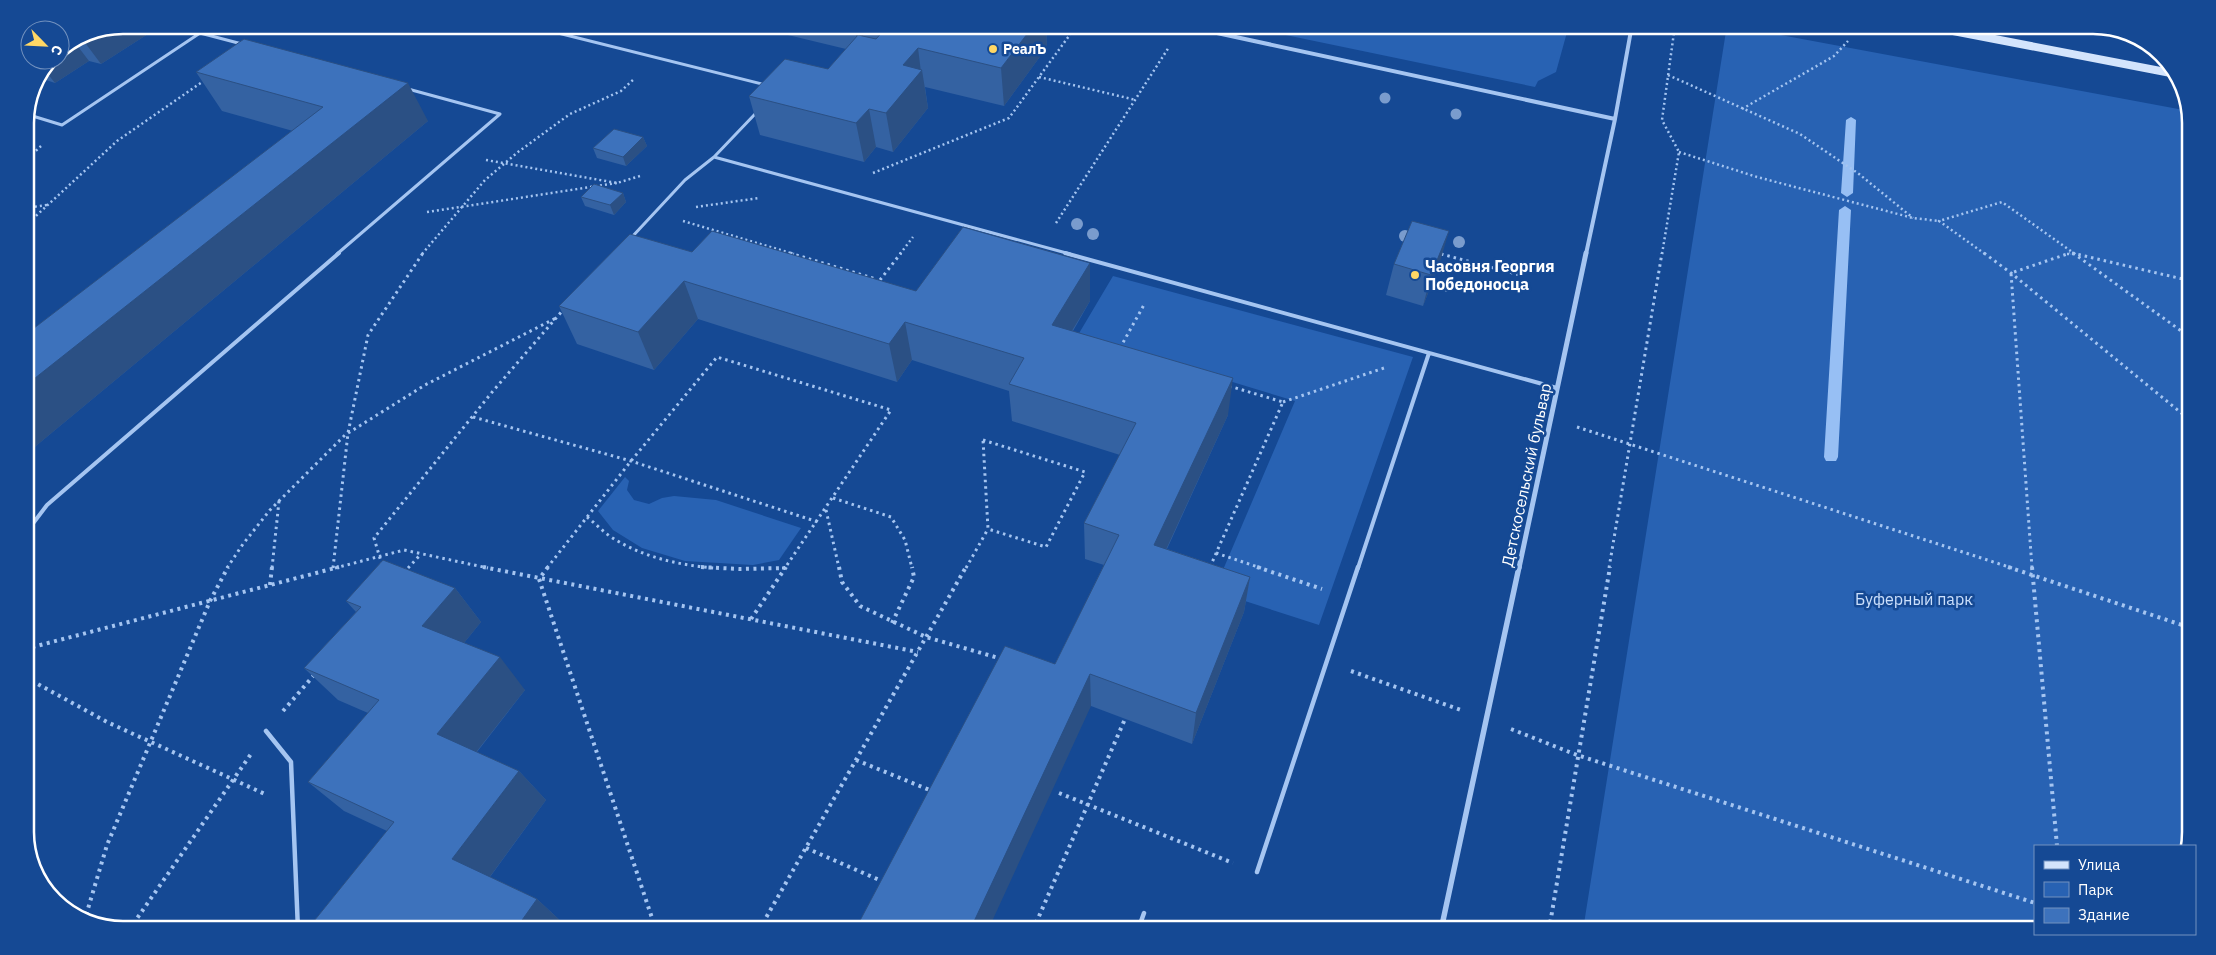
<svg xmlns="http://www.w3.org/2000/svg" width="2216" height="955" viewBox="0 0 2216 955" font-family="'IBM Plex Sans',sans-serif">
  <rect width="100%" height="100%" fill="#154994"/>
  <path fill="#2862b3" d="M1238 25H1569L1556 72 1538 81 1535 87Z
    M1727 25 2189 111 2191 116V833L2188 846H2035V930H1583Z
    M1113 276 1413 357 1319 625 1214 591 1295 401 1078 335Z
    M625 477 629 481 627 490 634 500 649 504 662 498 674 496 716 500 801 528 779 560 753 565 685 561 642 548 613 530 598 511Z"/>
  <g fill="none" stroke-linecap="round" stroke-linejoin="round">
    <path fill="#97bff4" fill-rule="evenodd" d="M1851 117 1856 120 1853 193 1847 197 1841 193 1846 120Z
      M1845 206 1851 210 1838 457 1836 461H1826L1824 457 1839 210Z"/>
    <path stroke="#a5c5f1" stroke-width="2.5" stroke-dasharray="2 3" stroke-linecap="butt" d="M1668 75 1800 134 1859 174 1913 218
      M1039 77 1136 100
      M1742 109 1834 56 1848 41
      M1679 152 1757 177 1913 218 1939 221
      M486 160 617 183 640 176
      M25 161 41 146
      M873 173 1009 118 1077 25
      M696 207 759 198
      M25 208 47 205
      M427 212 617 183
      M683 221 794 254
      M1056 223 1169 47
      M25 226 117 141 205 80
      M422 254 485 180 518 152 570 114 621 91 634 79
      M900 254 913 237
      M1441 254H1443
      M1662 254 1679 152 1662 120 1675 25
      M1985 254 1939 221 2002 202 2075 254
      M2067 254H2077"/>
    <path stroke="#a5c5f1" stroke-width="3" stroke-dasharray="2.5 4" stroke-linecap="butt" d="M790 253 876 279
      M1984 253 2011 273 2191 421
      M2072 253 2191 281
      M2073 253 2191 338
      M1441 254 1520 275
      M880 280 901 253
      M1120 348 1145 303
      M1283 402 1384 368
      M473 417 631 461 818 522
      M1577 427 2012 568
      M983 440 1085 472 1046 547 988 529Z
      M833 498 891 517 905 540 912 568
      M826 510 839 568
      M587 517C595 523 602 531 611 537 642 557 678 565 714 568
      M1216 553 1261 568
      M382 565 374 538 493 391 563 310
      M1210 567 1283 402 1229 386
      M227 568 243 544 270 510 345 435 425 385 556 318
      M272 568 279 501
      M333 568 348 433 368 335 423 253
      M335 568 404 550 488 568
      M408 568 421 554
      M547 568 631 461 717 357 891 410 785 568
      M782 568H785
      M966 568 988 529
      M1609 568 1662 253
      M2032 568 2011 273 2070 253"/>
    <path stroke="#a5c5f1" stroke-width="4" stroke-dasharray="3 4.5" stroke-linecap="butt" d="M483 567 918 652
      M548 567 539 579 656 930
      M701 567 740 569 785 568
      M839 567 842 582 860 606 926 637 1002 659
      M1257 567 1322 589
      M2008 567 2191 628
      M2032 567 2057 846
      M405 572 410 567
      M270 585 272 567
      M751 619 786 567
      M892 623 914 577 912 567
      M25 649 339 567
      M1351 671 1461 710
      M25 677 107 722 265 794
      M283 711 315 674
      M1511 729 1577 755 2035 903
      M856 760 932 791
      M1059 793 1233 863
      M806 848 884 882
      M84 922 107 845 210 601 228 567
      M129 930 251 754
      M759 930 966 567
      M1033 930 1125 719
      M1549 930 1610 567"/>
    <path stroke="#a5c5f1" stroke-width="3" d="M526 25 766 85
      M200 33 242 44
      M26 114 62 125 212 25
      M714 157 1070 254
      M631 238 685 180 714 157 756 113
      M337 254 500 114 408 89"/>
    <path stroke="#a5c5f1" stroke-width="4" d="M1065 253 1557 388
      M25 534 47 505 339 253
      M1358 568 1429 353"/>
    <path stroke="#a5c5f1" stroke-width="4.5" d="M266 731 291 762 298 930
      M1257 872 1358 567
      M1138 930 1144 913"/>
    <path stroke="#a5c5f1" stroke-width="4" d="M1180 25 1615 119
      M1586 254 1615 119 1632 25"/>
    <path stroke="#a5c5f1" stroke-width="5" d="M1519 568 1586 253"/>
    <path stroke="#a5c5f1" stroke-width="5.5" d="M1441 930 1519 567"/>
    <path stroke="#d3e4fc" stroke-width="8" d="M1922 25 2176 74"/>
  </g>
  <g fill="#7a9ccd">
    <circle cx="1385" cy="98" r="5.5"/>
    <circle cx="1456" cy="114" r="5.5"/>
    <circle cx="1077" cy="224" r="6"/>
    <circle cx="1093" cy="234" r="6"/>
    <circle cx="1405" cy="236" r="6"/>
    <circle cx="1459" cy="242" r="6"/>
    <circle cx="1448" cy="285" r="7"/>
  </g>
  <path fill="#3462a2" d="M122 25H162L101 64 89 61 55 83 37 77 49 60 60 49 85 32Z
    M746 25H1046L1047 47 1004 106 925 87 928 108 893 152 876 147 864 162 760 135 749 96 828 69 846 49Z
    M196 72 428 121 25 455V335L293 131 222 111Z
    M643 137 647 146 626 166 597 158 593 148Z
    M623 193 626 202 614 215 585 206 581 197Z
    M692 252 916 291 1090 301 1073 331 1228 415 1167 549 1250 577 1244 612 1192 744 1091 706 1055 664 1104 565 1085 559 1084 523 1120 455 1012 421 1009 391 912 360 897 382 698 319 654 370 577 344 559 306Z
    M1440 262 1423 306 1386 295 1394 264Z
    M455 588 481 622 464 643 525 690 477 752 519 771 546 800 490 877 537 899 564 924 560 930H328L314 921 387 831 344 811 308 782 368 713 338 700 304 668 356 612 346 601Z"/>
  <path fill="#2b5084" d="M122 25H162L101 64 80 36 85 32Z
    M854 25H861L865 45 859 52Z
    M1034 25H1046L1047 47 1004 106 1001 68Z
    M73 40 89 61 55 83 43 68 49 60H60V49Z
    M918 48 921 72 922 70 928 108 893 152 886 113 903 65Z
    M408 83 428 121 25 455V386Z
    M869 109 876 147 864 162 856 123Z
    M643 137 647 146 626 166 623 157Z
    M623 193 626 202 614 215 610 205Z
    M1449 231 1440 262 1423 306 1431 275Z
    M1090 263V301L1053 362 1052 325Z
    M684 281 698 319 654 370 638 332Z
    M905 322 912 360 897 382 889 344Z
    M1233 378 1228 415 1152 580 1154 545Z
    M1250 577 1244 612 1192 744 1196 713Z
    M455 588 481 622 451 659 422 626Z
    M500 657 525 690 466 765 437 734Z
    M1090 674 1091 706 988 930H970Z
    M519 771 546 800 483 886 452 859Z
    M537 899 564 924 560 930H515Z"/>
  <path fill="#3d72bc" stroke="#2b5084" d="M889 25H1034L1001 68 918 48 903 65 922 70 886 113 869 109 856 123 749 96 785 59 828 69 858 35 876 39Z
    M244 39 408 83 25 386V335L323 107 196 72Z
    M614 129 643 137 623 157 593 148Z
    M594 184 623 193 610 205 581 197Z
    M1412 221 1449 231 1431 275 1394 264Z
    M963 227 1090 263 1052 325 1233 378 1154 545 1250 577 1196 713 1090 674 970 930H855L1005 646 1055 664 1119 535 1084 523 1136 423 1009 384 1024 358 905 322 889 344 684 281 638 332 559 306 630 234 692 252 712 231 916 291Z
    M383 560 455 588 422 626 500 657 437 734 519 771 452 859 537 899 515 930H333L314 921 394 822 308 782 379 700 304 668 361 607 346 601Z"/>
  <g fill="#ffd765" stroke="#154994" stroke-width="2">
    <circle cx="993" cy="49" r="5"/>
    <circle cx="1415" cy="275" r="5"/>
  </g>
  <g text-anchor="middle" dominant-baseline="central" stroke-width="5" stroke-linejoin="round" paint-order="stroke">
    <g font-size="14" font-weight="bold" fill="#fff" stroke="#154994" text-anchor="start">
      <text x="1003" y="49">РеалЪ</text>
    </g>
    <g font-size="16" font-weight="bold" fill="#fff" stroke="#154994" text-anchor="start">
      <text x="1425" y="266">Часовня Георгия<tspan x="1425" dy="18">Победоносца</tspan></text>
    </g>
    <g font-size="16" fill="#fff" stroke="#154994">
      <text transform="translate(1526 475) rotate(-78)">Детскосельский бульвар</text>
    </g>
    <g font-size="16" fill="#cce0fc" stroke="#154994">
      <text x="1914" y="599">Буферный парк</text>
    </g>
  </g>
  <path d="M0 0H2216V955H0ZM123 34H2093A89 89 0 0 1 2182 123V832A89 89 0 0 1 2093 921H123A89 89 0 0 1 34 832V123A89 89 0 0 1 123 34Z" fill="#154994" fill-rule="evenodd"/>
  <path fill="none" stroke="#fff" stroke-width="2.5" d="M123 34H2093A89 89 0 0 1 2182 123V832A89 89 0 0 1 2093 921H123A89 89 0 0 1 34 832V123A89 89 0 0 1 123 34Z"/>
  <rect x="2034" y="845" width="162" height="90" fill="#154994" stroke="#7392bf"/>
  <rect x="2044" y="861" width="25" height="8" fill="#d3e4fc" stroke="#7392bf"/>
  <text x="2078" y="870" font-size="15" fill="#ffffff">Улица</text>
  <rect x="2044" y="882" width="25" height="15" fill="#2862b3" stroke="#7392bf"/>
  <text x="2078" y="895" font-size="15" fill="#ffffff">Парк</text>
  <rect x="2044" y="908" width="25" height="15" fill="#3d72bc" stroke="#7392bf"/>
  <text x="2078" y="920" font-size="15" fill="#ffffff">Здание</text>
  <g transform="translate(45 45) rotate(114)"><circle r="24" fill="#154994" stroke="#7392bf"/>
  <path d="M0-4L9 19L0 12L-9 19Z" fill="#ffd765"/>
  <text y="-8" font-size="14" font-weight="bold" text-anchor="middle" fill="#ffffff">С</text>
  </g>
</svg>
